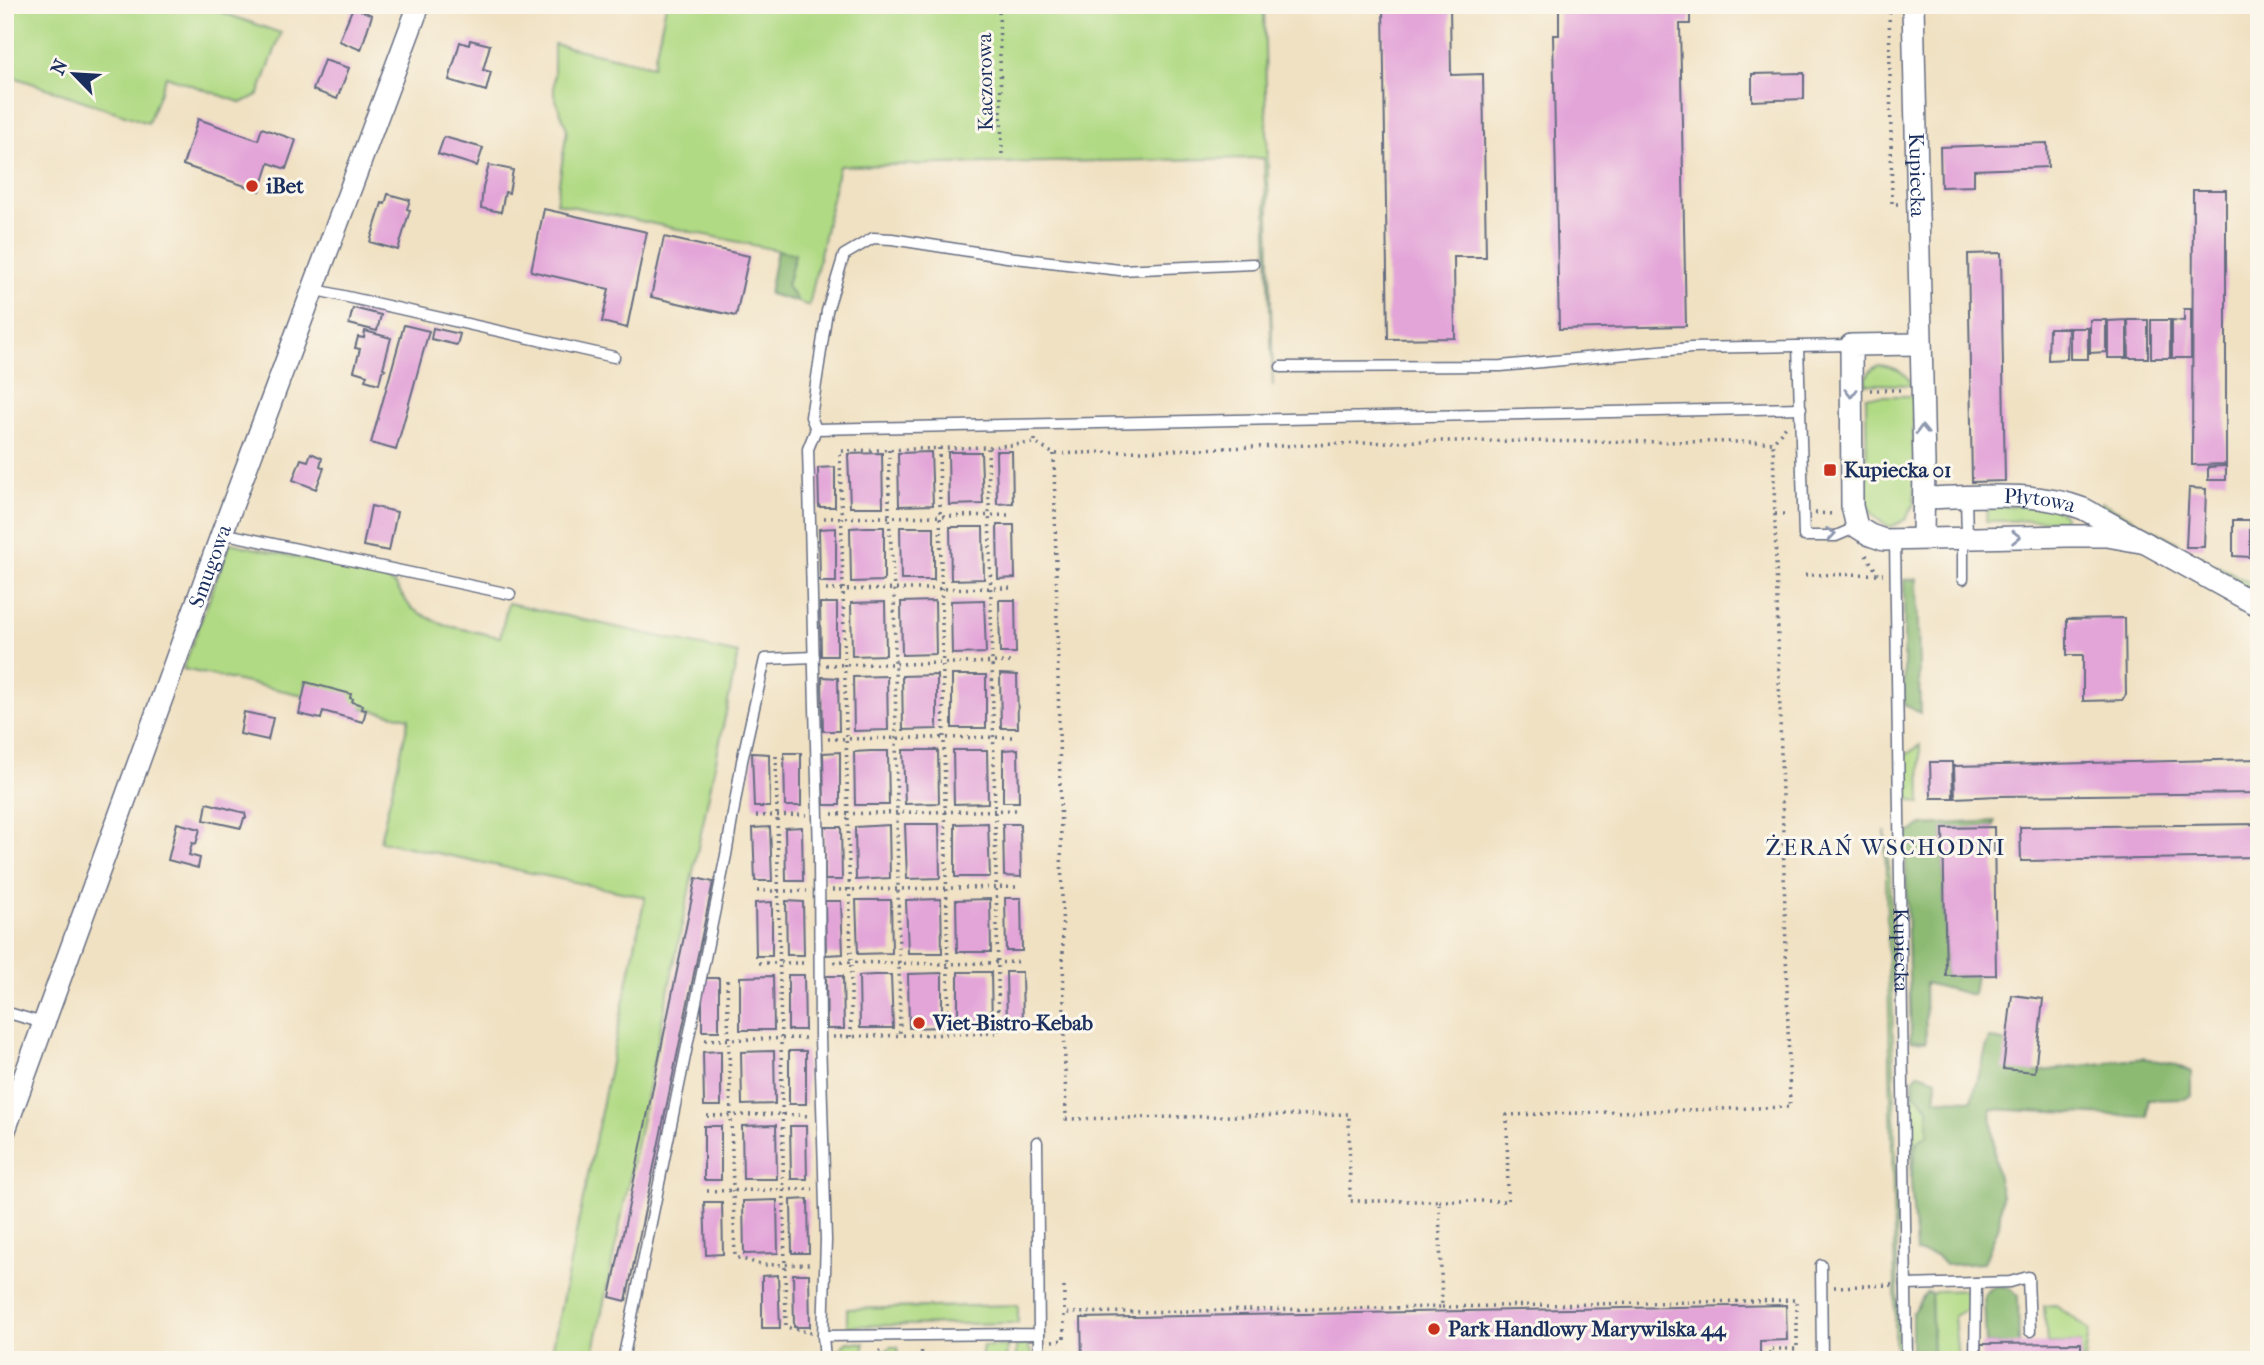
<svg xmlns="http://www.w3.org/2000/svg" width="2264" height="1365" viewBox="0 0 2264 1365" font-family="'IM FELL French Canon',serif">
  <rect width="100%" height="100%" fill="#fbf7ec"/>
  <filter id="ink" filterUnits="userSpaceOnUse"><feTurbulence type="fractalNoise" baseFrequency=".0143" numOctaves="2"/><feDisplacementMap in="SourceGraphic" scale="14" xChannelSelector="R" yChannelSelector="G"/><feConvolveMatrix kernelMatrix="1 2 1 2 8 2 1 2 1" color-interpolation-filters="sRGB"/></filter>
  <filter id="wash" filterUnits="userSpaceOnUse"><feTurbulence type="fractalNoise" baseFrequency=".00686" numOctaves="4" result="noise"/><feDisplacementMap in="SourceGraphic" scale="28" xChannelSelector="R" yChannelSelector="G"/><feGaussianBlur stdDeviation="1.57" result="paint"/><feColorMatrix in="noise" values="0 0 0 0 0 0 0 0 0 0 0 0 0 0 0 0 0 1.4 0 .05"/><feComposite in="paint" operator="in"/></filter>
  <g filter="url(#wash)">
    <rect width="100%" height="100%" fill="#f0e1c2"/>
    <path fill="#b1da84" stroke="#668471" stroke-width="2" d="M5 5H200L281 33 259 94 242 103 166 76 148 123 5 74Z
      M666 5H1264L1273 387 1264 158 839 166 809 306 798 302 787 286 795 254 556 203 567 129 554 95V44L653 66Z
      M1880 365C1894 367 1905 371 1912 385L1866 384C1866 374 1871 368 1880 365Z
      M1866 396H1913L1914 504 1906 519 1891 527C1879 523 1872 515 1867 504Z
      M2101 502 2178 543C2183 556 2190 555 2203 557L2195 561 2098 508Z
      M2049 505 2064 514 2063 520 1986 521 1987 506Z
      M230 543 378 575 395 585 411 608 427 617 444 625 500 637 508 603 738 654 592 1360H550L645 897 380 841 409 718 183 669Z
      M2217 565 2259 588V596L2219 573Z
      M1920 745 1921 803 1906 798 1903 757Z
      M1885 831 1890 876 1899 1360H1895V1285Z
      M1913 1080 1914 1093 1928 1107V1135L1916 1142 1911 1181Z
      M1968 1290 1971 1307 1954 1316 1958 1360H1933L1931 1294 1939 1291Z
      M1018 1305V1323L847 1326V1309Z
      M2056 1305 2089 1330 2085 1360H2081L2080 1343H2047L2044 1306Z
      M847 1342 864 1343V1355L861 1360H835L838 1350Z
      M1016 1345H1027L1032 1354V1360H1016Z
      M983 1346H1007L1006 1360H981Z
      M891 1347H898V1360H872Z"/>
    <path fill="#8cba72" stroke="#547468" stroke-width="2" d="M777 250 795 254 787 286 798 302 769 294Z
      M1917 579 1920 713 1904 705V580Z
      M1995 821 1994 827 1943 829 1946 975H1976L1973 995 1925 983 1926 1042 1911 1041 1905 835 1922 825Z
      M1989 1038 2007 1042 2035 1072 2143 1058 2174 1064 2191 1072V1095L2185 1099 2148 1100V1117L1991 1109 1996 1169 2002 1195 1999 1225 1984 1263 1945 1265 1937 1256 1916 1252 1911 1181 1916 1142 1928 1135V1107L1914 1093 1913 1080 1919 1073 1936 1079V1099L1972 1100Z
      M1997 1286 2008 1287 2018 1296 2019 1344H1986L1984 1295 1989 1289Z
      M1927 1292 1931 1294 1933 1360H1912V1313Z"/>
    <g id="blocks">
      <path fill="#e3a4d8" d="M1383 5H1450L1451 75 1483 74 1486 257H1454L1455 338 1388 339Z
        M1559 5H1690V24H1680L1686 326 1559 329 1553 35H1559Z
        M353 7 372 15 361 50 339 41Z
        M470 40 490 45 483 70 491 72 486 91 449 80 460 42 469 45Z
        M324 60 349 68 337 99 313 90Z
        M1804 73V99L1752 101V74Z
        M198 119 258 140 262 128 296 140 286 169 269 163 260 191 183 165Z
        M444 137 483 148 477 166 438 154Z
        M2047 143 2048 167 1974 170V186L1941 187 1940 147Z
        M489 165 513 170 509 193 505 192 501 212 481 208 483 187Z
        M2193 190H2226V464L2192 465Z
        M388 194 410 200 407 209 410 210 398 250 370 242 382 203 385 204Z
        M544 209 647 232 627 328 602 322 609 289 531 271Z
        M664 237 749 256 736 316 651 297Z
        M2001 253 2005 481 1972 482 1968 254Z
        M353 308 381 315 377 331 349 324Z
        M2184 309H2191V358H2172V320L2184 321Z
        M2090 320H2106V352L2090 353Z
        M2127 320V358H2108V321Z
        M2128 320H2148V358H2129Z
        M2151 320H2170V358H2151Z
        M404 325 429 331 396 450 371 443Z
        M433 328 460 334 457 345 431 339Z
        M2049 328H2068L2067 359 2048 360Z
        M2070 328H2088V359H2070Z
        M365 331 391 338 383 368 385 369 382 371 379 384 365 380 367 375 354 371 360 349 355 348 358 337 364 338Z
        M996 451H1012L1013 503 997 504Z
        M931 452 933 505 899 506 898 453Z
        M948 452H981L983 504 949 505Z
        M311 453 322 458 320 466 324 468 316 489 293 480 301 459 308 461Z
        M882 453 883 507H850L848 454Z
        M2226 466V480H2208V467Z
        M835 467V507H819L818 468Z
        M2189 488 2206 489 2204 547H2186Z
        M371 506 397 512 389 551 363 546Z
        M2251 509H2259V516H2251Z
        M2233 520H2250V557L2233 556Z
        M997 525H1014L1015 578 998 579Z
        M867 527H884V581L851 582 850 528Z
        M900 527H934V580H901Z
        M950 527H983L984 579 951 580Z
        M836 528V582H820L819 529Z
        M984 600 986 653 952 654 951 601Z
        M999 600H1015L1016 653H1000Z
        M935 601 936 654 902 655 901 602Z
        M885 602 886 655 852 656 851 603Z
        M820 603H837V656H821Z
        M2125 618 2126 695 2122 700 2083 701V655H2067V619Z
        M1000 674 1017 675 1018 728H1001Z
        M937 675V729L903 730 902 676Z
        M952 675H986V728H952Z
        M887 676 888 730 854 731 853 677Z
        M822 677 838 678 839 731H823Z
        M306 682 351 694 350 698 353 699 352 702 362 705 361 709 366 710 363 722 323 711 321 719 299 714Z
        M244 712 273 718 268 740 240 734Z
        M1018 749 1019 802H1003V750Z
        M903 750H938L939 803 905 804Z
        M953 750H987L988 803 954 804Z
        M871 751H888L889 805H855L854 752Z
        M840 752V805H824L823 753Z
        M752 753 769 754 770 807H754Z
        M784 753H801V806H785Z
        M2259 759V793L1998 796 1955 798 1954 766Z
        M1930 762H1952L1953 798H1931Z
        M207 803 245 813 246 818H244L241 828 204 820Z
        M177 823 200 829 196 844 192 843 189 855 200 858 198 868 168 860Z
        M988 823 990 877H955V824Z
        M905 824H939L940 878 907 879Z
        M1003 824H1020L1021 877 1004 876Z
        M2259 824V857L2021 861 2020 827Z
        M889 825 890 878 856 880 855 827Z
        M770 827 772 881H755L753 828Z
        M802 827 803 881H786L785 828Z
        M824 827H841L842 880H825Z
        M1994 827 1996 975 1946 976 1943 828Z
        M696 878 713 882 626 1301 610 1297Z
        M1005 898H1021L1022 951H1006Z
        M941 899 942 953H908L906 900Z
        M990 899 991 952H957L956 900Z
        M856 900H891L892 953 858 954Z
        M786 901 803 902 804 955H787Z
        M825 901H841L843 954 826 955Z
        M772 902V956H756L755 903Z
        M958 972H991L992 1026H958Z
        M1006 972H1022L1023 1025H1007Z
        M942 973V1027L909 1028 908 974Z
        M788 975H804L805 1030H788Z
        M874 975H891L893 1028H860L859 976Z
        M773 976 774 1030H740V977Z
        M826 976H843L844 1029H827Z
        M702 978H719V1031H702Z
        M2012 995 2043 999 2035 1072 2003 1069Z
        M721 1051V1106H704L703 1052Z
        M774 1051 775 1104 742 1105 741 1052Z
        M789 1051H806V1104H789Z
        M776 1125 777 1179H743L742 1126Z
        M704 1126H721V1180H704Z
        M790 1126H806L807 1179H791Z
        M808 1199 809 1253H792L791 1200Z
        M777 1200 778 1253 744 1254 743 1201Z
        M704 1202H722L723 1254 706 1255Z
        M793 1274H809L810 1327H794Z
        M778 1275 780 1328H762V1276Z
        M1786 1305 1787 1340 1760 1341V1360H1082L1081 1318Z
        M2081 1343V1360H1981V1344Z"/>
    </g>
  </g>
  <g filter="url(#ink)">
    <use href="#blocks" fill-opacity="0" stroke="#666d81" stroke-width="2"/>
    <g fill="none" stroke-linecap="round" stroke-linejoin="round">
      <g stroke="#666d81" stroke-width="13">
        <g id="lane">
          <path d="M312 289 614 357"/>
          <path d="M1798 346 1804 536H1836L1857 527"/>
          <path d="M1281 367 1501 366 1691 348 1851 345"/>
          <path d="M816 429 811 417 827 311 844 255 873 238 892 239 1007 257 1120 270 1253 264"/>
          <path d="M1966 497 1967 538"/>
          <path d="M222 533 510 594"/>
          <path d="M1963 537V579"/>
          <path id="s1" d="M1895 539 1907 1360"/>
          <path d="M5 1012 43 1023"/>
          <path d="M1821 1265 1822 1360"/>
          <path d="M1906 1285 2010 1282 2028 1277 2030 1331"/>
          <path d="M823 1336 1039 1334 1037 1142"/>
          <path d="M623 1360 726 855 742 761 765 659 814 657"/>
          <path d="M825 1360 823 1336 826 1240 820 1037 819 854 808 449 816 429 1801 408"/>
          <path d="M1039 1360V1334"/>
          <path d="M1975 1360 1976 1283"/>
        </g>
      </g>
      <g stroke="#666d81" stroke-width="24">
        <g id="street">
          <path id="s2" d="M1913 5 1924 463 1923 538"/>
          <path d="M1920 344 1851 345 1852 506 1857 527 1870 535 1884 540 2067 536H2107L2146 543"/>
          <path id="s3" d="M1924 498C1977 497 2034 490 2084 509L2259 606"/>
          <path id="s4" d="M5 1130 222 533 419 5"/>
        </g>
      </g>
      <path stroke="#666d81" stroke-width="3.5" stroke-dasharray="2 5" stroke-linecap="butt" d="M999 5 1002 158
        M1889 5 1892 204H1900
        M1870 390H1904
        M1035 439V443L1054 454 1421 441 1773 442 1786 426
        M939 448 949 1034
        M889 450V516L894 589 900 1035
        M1054 454 1066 1119 1349 1114 1350 1201H1439L1442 1307 1064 1313
        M1815 513 1835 514
        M1775 514H1789
        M824 518 1012 515
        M1866 555 1878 574
        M1805 575 1883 574
        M826 590 1012 588
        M826 665 1015 662
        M828 739 1015 737
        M776 756 786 1327 811 1333
        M832 814 1018 810
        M756 816 806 815
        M832 890 1019 887
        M757 891H807
        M834 962 948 964 1021 962
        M759 963H806
        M727 980 735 1257 763 1265 812 1264
        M833 1037 999 1033 988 447
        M851 1037V961L840 451 988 447 1035 443
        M705 1040 808 1038
        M707 1116 782 1114 809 1116
        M707 1191 813 1189
        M1439 1201H1508L1507 1115 1790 1107 1773 442
        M1834 1287 1893 1285
        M1442 1307 1797 1300V1349H1770V1360
        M1052 1341 1064 1340V1286
        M867 1359 880 1351
        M921 1360 922 1347
        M1012 1360V1348"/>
      <use href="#lane" stroke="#fff" stroke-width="10"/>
      <use href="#street" stroke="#fff" stroke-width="21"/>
    </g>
    <defs><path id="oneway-chevron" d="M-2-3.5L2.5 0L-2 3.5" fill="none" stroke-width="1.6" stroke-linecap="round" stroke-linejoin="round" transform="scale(1.75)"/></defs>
    <g stroke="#8d97ae">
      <use href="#oneway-chevron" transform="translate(1851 393) rotate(90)"/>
      <use href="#oneway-chevron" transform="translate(1922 430) rotate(-92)"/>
      <use href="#oneway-chevron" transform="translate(1831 534) rotate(-8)"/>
      <use href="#oneway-chevron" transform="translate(2016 537) rotate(-1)"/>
    </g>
  </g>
  <g fill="#c8321e" stroke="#fbf7ec" stroke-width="2.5">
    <circle cx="252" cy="186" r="7"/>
    <rect x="1823" y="463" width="14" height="14" rx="3.5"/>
    <circle cx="919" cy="1023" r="7"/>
    <circle cx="1434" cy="1329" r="7"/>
  </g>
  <g text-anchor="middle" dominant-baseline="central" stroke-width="6" stroke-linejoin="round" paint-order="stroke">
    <g font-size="21" fill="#1b2f5e" stroke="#fbf7ec">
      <text transform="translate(985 82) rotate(-91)">Kaczorowa</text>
      <text stroke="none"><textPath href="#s2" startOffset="170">Kupiecka</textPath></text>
      <text stroke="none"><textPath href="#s3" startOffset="116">Płytowa</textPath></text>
      <text stroke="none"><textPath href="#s4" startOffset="600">Smugowa</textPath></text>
      <text stroke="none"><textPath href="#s1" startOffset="411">Kupiecka</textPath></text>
    </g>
    <g font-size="21" font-weight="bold" fill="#1b2f5e" stroke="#fbf7ec" text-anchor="start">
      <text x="266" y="186">iBet</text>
      <text x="1844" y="470">Kupiecka 01</text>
      <text x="933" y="1023">Viet-Bistro-Kebab</text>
      <text x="1448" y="1329">Park Handlowy Marywilska 44</text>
    </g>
    <g font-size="23" letter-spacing="2" fill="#1b2f5e" stroke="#fbf7ec">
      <text x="1886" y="847">ŻERAŃ WSCHODNI</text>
    </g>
  </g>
  <rect width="2264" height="1365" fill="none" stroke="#fbf7ec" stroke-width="28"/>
  <g transform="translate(74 74) rotate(295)" stroke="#fbf7ec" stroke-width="5" paint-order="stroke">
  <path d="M0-5L12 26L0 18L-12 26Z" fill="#1b2f5e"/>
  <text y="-10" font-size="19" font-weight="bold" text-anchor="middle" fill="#1b2f5e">N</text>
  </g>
</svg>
